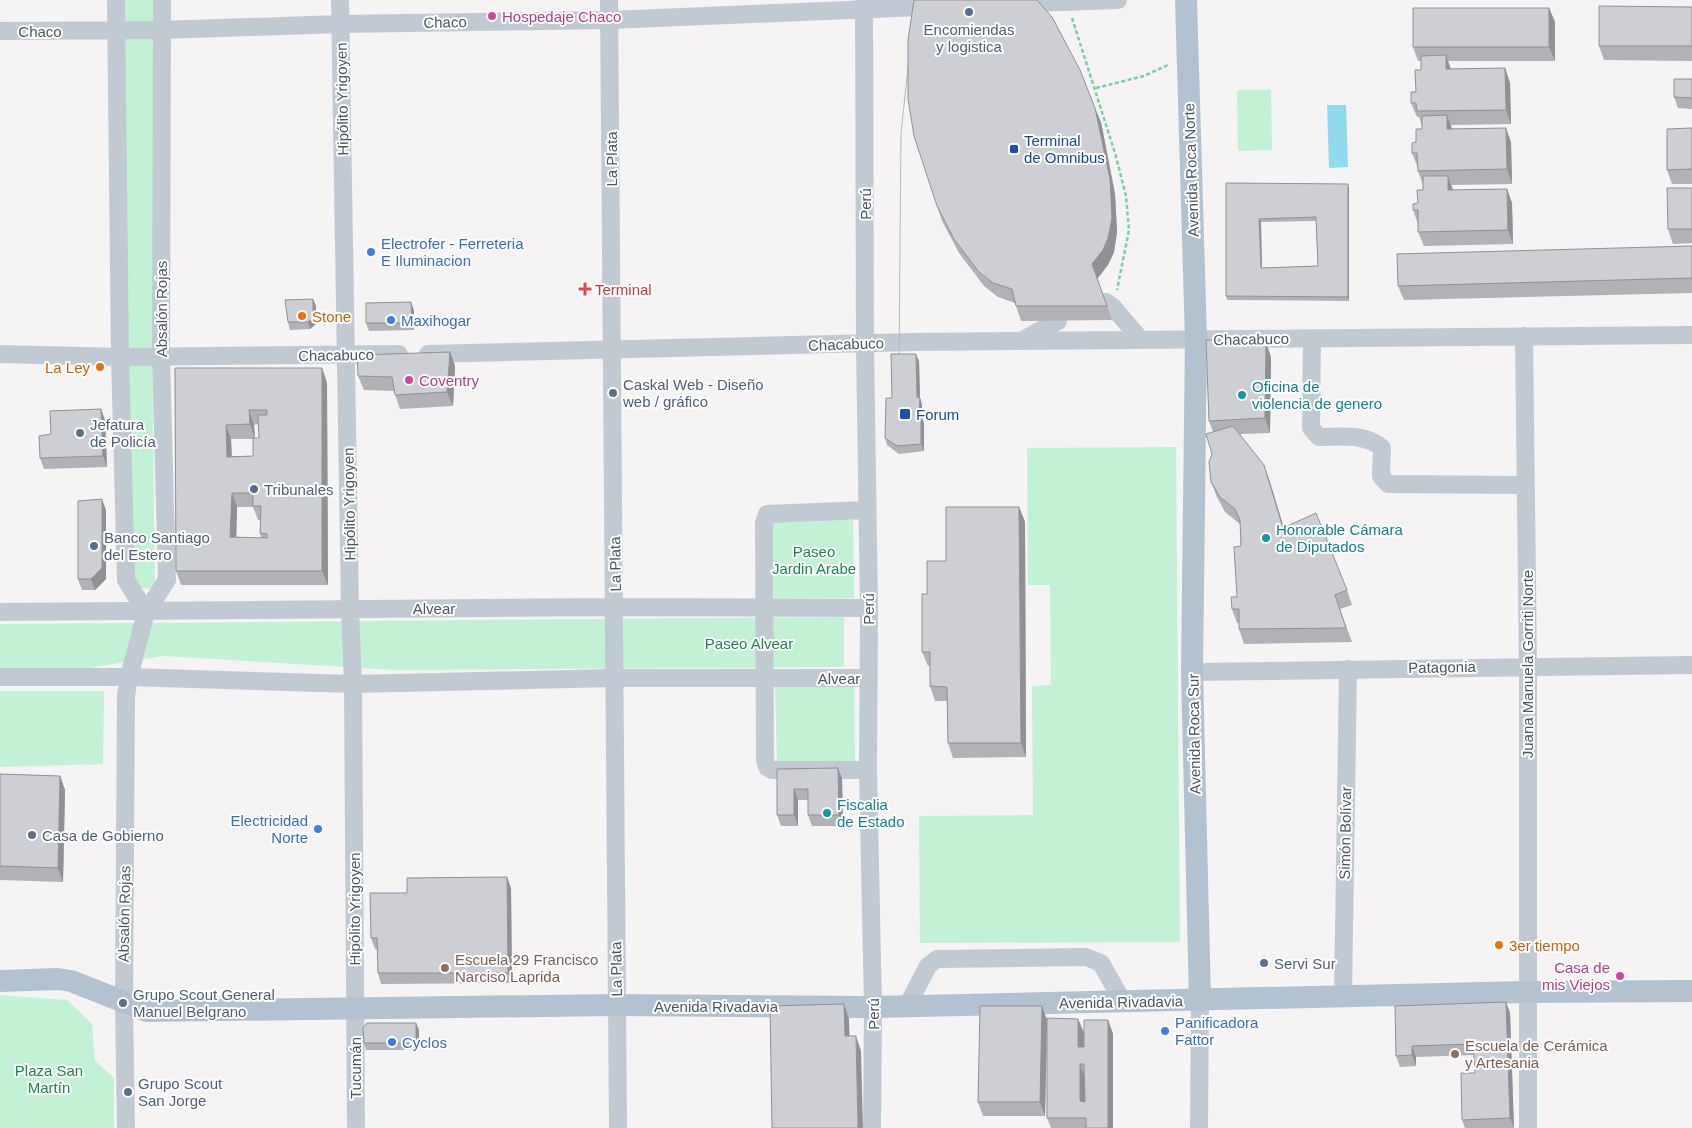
<svg xmlns="http://www.w3.org/2000/svg" width="1692" height="1128" viewBox="0 0 1692 1128" font-family="Helvetica,sans-serif">
  <rect width="100%" height="100%" fill="#f5f3f3"/>
  <path fill="#c3f1d5" d="M123 0H156L152 341 155 589 134 587 125 330Z
    M1237 90H1271L1272 150 1238 151Z
    M1176 447 1180 942 920 943 919 816 1033 815 1032 686 1051 685 1050 585H1028L1027 448Z
    M773 520H853L854 598 774 599Z
    M844 617V667L395 670 163 656 82 669H0V624Z
    M854 686 855 761 777 762 775 687Z
    M0 691H104L103 764 0 767Z
    M0 995 67 1000 92 1024 95 1061 114 1078V1128H0Z"/>
  <path fill="#90daee" d="M1327 105H1346L1348 167 1329 168Z"/>
  <g fill="none" stroke-linecap="round" stroke-linejoin="round">
    <path stroke="#7ad0a6" stroke-width="2.5" stroke-dasharray="4 2.5" stroke-linecap="butt" d="M1072 18 1115 153 1126 196 1129 230 1117 290
      M1096 88 1144 76 1170 64"/>
    <path stroke="#c1cad2" stroke-width="18" d="M116 0 120 357 126 580 146 612
      M340 0 350 609 353 684 356 1128
      M609 0 618 1128
      M864 0 865 344 869 608 868 770 873 1007 872 1128
      M1034 3 1118 0
      M0 31 162 30 340 24 610 20 920 7
      M1106 302 1113 307 1141 340
      M1524 336 1528 666V1128
      M1312 338 1311 428 1319 437C1340 437 1365 433 1382 448L1381 476 1388 484 1525 485
      M1023 340 1058 321
      M0 354 120 357 399 354
      M428 354 914 342 1692 335
      M866 510 767 514 764 523 765 760 767 767 772 770H868
      M0 612 615 607 869 608
      M1192 672 1692 665
      M0 677H129L353 684 613 678H868
      M1343 997 1348 669
      M907 1006 928 966 937 959 1086 957 1101 963 1123 1002
      M126 1128 124 1004 126 696 129 677 146 612 167 580 161 357 162 0
      M1199 1128 1200 1001"/>
    <path stroke="#b3c2d1" stroke-width="22" d="M1186 0 1196 339 1192 672 1200 1001
      M0 981 58 979 71 981 147 1011 616 1005 873 1007 1528 992 1692 991"/>
    <path stroke="#b5b8bd" stroke-width="1" d="M899 361 901 133 910 49"/>
  </g>
  <path fill="#b0b2b7" fill-rule="evenodd" d="M1692 7V61L1604 60 1599 46Z
    M1549 8 1555 22V61H1448L1451 69 1505 68 1510 83 1511 124 1451 125 1452 129 1511 142 1512 184 1451 185 1453 190 1507 189 1512 203 1513 244 1424 246 1418 232V224L1413 210 1418 203 1423 190V185L1418 171V168L1412 153 1422 129V126L1419 117H1417L1411 103 1416 92 1421 70V61H1418L1413 47Z
    M1692 79V109L1678 108 1674 97Z
    M1101 122 1115 194 1117 232 1114 252 1108 265 1097 279 1112 320 1021 321 1015 303 998 297 984 286 959 253 942 221 937 206Z
    M1692 128V184H1672L1667 170Z
    M1226 183 1349 188V301L1227 300 1226 296ZM1316 221 1318 266 1262 268 1261 222Z
    M1692 188V243L1673 244 1668 229Z
    M1692 246V293L1404 300 1398 286Z
    M316 306V324L310 329 290 330 288 322Z
    M414 310V330L369 331 366 323Z
    M450 352 455 366 453 406 400 409 394 391 364 390 358 376Z
    M1271 357 1270 433 1240 434 1269 479 1284 528 1347 590 1352 605 1340 609 1352 642 1244 644 1239 629V623H1237L1232 609 1237 597 1241 546 1240 524 1225 512 1217 497 1211 482 1213 432 1209 421Z
    M919 361 920 398 922 405V418L924 423V451L899 454 887 445 885 438 892 398Z
    M175 368H322L327 383 328 585H181L176 571ZM259 424V438H255L254 425ZM231 439H253V456H232ZM237 507H253L258 520H260V533L261 538 236 537Z
    M101 409 105 420 107 467 44 469 40 458Z
    M1019 507 1025 522 1026 757 953 758 948 743 947 701H935L930 686V666H928L922 652 927 594 946 561Z
    M106 510V579L95 590H82L78 579Z
    M838 768 842 779 843 826H812L808 815V800H798V826H781L777 815V769Z
    M0 774 60 776 65 790 63 882 0 880Z
    M511 888 512 983 381 984 378 973 377 949H375L371 938 407 893Z
    M1506 1002 1510 1013 1514 1128H1465L1462 1120 1475 1073 1474 1055 1416 1057V1066L1400 1067 1396 1056 1395 1006Z
    M1078 1019 1084 1033V1047L1108 1020 1113 1034V1128H1051L1047 1118Z
    M1047 1020 1045 1116H983L978 1102Z
    M419 1030V1050H366L364 1043Z"/>
  <path fill="#909195" d="M1549 8 1555 22V61L1549 47Z
    M1446 55 1451 70 1446 69Z
    M1505 68 1510 83 1511 124 1506 110Z
    M1095 108 1101 122 1115 194 1117 232 1114 252 1108 265 1097 279 1112 320 1092 264Z
    M1447 115 1452 129H1447Z
    M1506 128 1511 142 1512 184 1507 169Z
    M1448 176 1453 190H1448Z
    M1348 184 1349 188V301L1348 297Z
    M1507 189 1512 203 1513 244 1508 230Z
    M1259 219 1261 222 1262 272 1261 268Z
    M313 299 316 306V324L310 329 308 322Z
    M411 302 414 310V330L412 323Z
    M1266 342 1271 357 1270 433 1265 418Z
    M450 352 455 366 453 406 447 392Z
    M916 354 919 361 920 398 922 405V418L924 423V451L921 444 917 397Z
    M322 368 327 383 328 585 322 571Z
    M101 409 105 420 107 467 103 456Z
    M249 410 254 425 255 438 250 424Z
    M226 425 231 439 232 471 227 457Z
    M1264 465 1269 479 1288 542 1283 528Z
    M232 493 237 507 236 551 230 537Z
    M102 499 106 510V579L95 590 91 579Z
    M1019 507 1025 522 1026 757 1021 743Z
    M838 768 842 779 843 826 839 815Z
    M60 776 65 790 63 882 58 868Z
    M794 789 798 800V826L794 815Z
    M507 877 511 888 512 983 508 973Z
    M1506 1002 1510 1013 1514 1128 1510 1118Z
    M844 1004 849 1019 850 1051 845 1036Z
    M1042 1006 1047 1020 1045 1116 1040 1102Z
    M1078 1019 1084 1033V1062L1078 1047Z
    M1108 1020 1113 1034V1128H1108Z
    M416 1023 419 1030V1050L416 1043Z
    M856 1036 861 1051 863 1128H858Z
    M1412 1046 1416 1057V1066L1412 1055Z
    M1080 1064 1085 1078V1116L1080 1101Z"/>
  <path fill="#cdcfd5" stroke="#909195" fill-rule="evenodd" d="M914 0H1037L1052 17 1080 70 1095 108 1110 179 1112 218 1108 238 1103 250 1092 264 1107 306H1016L1012 289 993 283 979 272 954 239 937 206 914 136 908 99V40Z
    M1599 6 1692 7V46H1599Z
    M1413 8H1549V47H1413Z
    M1446 55V69L1505 68 1506 110 1417 111 1416 103H1411V92H1416L1415 70H1421V56Z
    M1674 79H1692V98L1674 97Z
    M1447 115V129L1506 128 1507 169 1418 171 1417 153H1412V143L1416 142V129H1422V116Z
    M1692 128V169L1667 170V129Z
    M1423 176H1448V190L1507 189 1508 230 1418 232V210H1413V204L1418 203 1417 190H1423Z
    M1226 183 1348 184V297L1226 296ZM1316 217 1318 266 1261 268 1259 219Z
    M1667 188H1692V229H1668Z
    M1692 246V278L1398 286 1397 254Z
    M313 299V317L308 322H288L285 300Z
    M411 302 412 323H366V303Z
    M1206 340 1266 342 1265 418 1209 421Z
    M450 352 447 392 395 395 392 377 358 376 357 355Z
    M891 354H916L917 397 920 398 919 416H921V444L897 446 885 438 886 398H892Z
    M175 368H322V571H176ZM249 410H267V415H258L259 438H253V456L227 457 226 425 250 424ZM232 493H253V506H261L260 533 267 534V538L230 537Z
    M101 409 103 456 40 458 39 436 51 434 50 411Z
    M1233 426 1264 465 1283 528 1316 513 1347 590 1335 595 1346 628 1239 629V609H1232L1231 597H1237L1234 547 1241 546 1240 520 1235 509 1220 497 1211 482 1209 462 1212 454 1206 434Z
    M102 499V568L91 579H78V501Z
    M946 507H1019L1021 743H948L947 687 930 686V652H922V594H927V561H946Z
    M838 768 839 815H808V789H794V815H777V769Z
    M0 774 60 776 58 868 0 866Z
    M507 877 508 973H378L377 938H371L370 893H407V878Z
    M1506 1002 1510 1118 1462 1120 1461 1073H1475L1473 1044 1412 1046V1055L1396 1056 1395 1006Z
    M844 1004 845 1036H856L858 1128H772L770 1006Z
    M980 1006H1042L1040 1102H978Z
    M1047 1018 1078 1019V1047H1084V1020H1108V1128H1086V1118H1047ZM1080 1064H1084L1085 1102 1080 1101Z
    M367 1023H416V1043H364L363 1028Z"/>
  <g fill="#5c6f8a" stroke="#fff" stroke-width="2">
    <circle cx="969" cy="12" r="5"/>
    <circle cx="613" cy="393" r="5"/>
    <circle cx="80" cy="433" r="5"/>
    <circle cx="254" cy="489" r="5"/>
    <circle cx="94" cy="546" r="5"/>
    <circle cx="32" cy="835" r="5"/>
    <circle cx="1264" cy="963" r="5"/>
    <circle cx="123" cy="1003" r="5"/>
    <circle cx="128" cy="1092" r="5"/>
  </g>
  <g fill="#d1479c" stroke="#fff" stroke-width="2">
    <circle cx="492" cy="16" r="5"/>
    <circle cx="409" cy="380" r="5"/>
    <circle cx="1620" cy="976" r="5"/>
  </g>
  <g fill="#1a4fb4" stroke="#fff" stroke-width="2">
    <rect x="1009" y="144" width="10" height="10" rx="2.5"/>
    <rect x="899" y="408" width="12" height="12" rx="2.5"/>
  </g>
  <g fill="#3f7fe0" stroke="#fff" stroke-width="2">
    <circle cx="371" cy="252" r="5"/>
    <circle cx="391" cy="320" r="5"/>
    <circle cx="318" cy="829" r="5"/>
    <circle cx="1165" cy="1031" r="5"/>
    <circle cx="392" cy="1042" r="5"/>
  </g>
  <path fill="#e0444e" stroke="#fff" stroke-width="2" d="M582.5 281.5h5v5h5v5h-5v5h-5v-5h-5v-5h5z"/>
  <g fill="#e8710a" stroke="#fff" stroke-width="2">
    <circle cx="302" cy="316" r="5"/>
    <circle cx="100" cy="367" r="5"/>
    <circle cx="1499" cy="945" r="5"/>
  </g>
  <g fill="#0f9aa8" stroke="#fff" stroke-width="2">
    <circle cx="1242" cy="395" r="5"/>
    <circle cx="1266" cy="538" r="5"/>
    <circle cx="827" cy="813" r="5"/>
  </g>
  <g fill="#8d6e63" stroke="#fff" stroke-width="2">
    <circle cx="445" cy="968" r="5"/>
    <circle cx="1455" cy="1054" r="5"/>
  </g>
  <g text-anchor="middle" dominant-baseline="central" stroke-width="4" stroke-linejoin="round" paint-order="stroke">
    <g font-size="15" fill="#b23c85" stroke="#fff" text-anchor="start">
      <text x="502" y="16">Hospedaje Chaco</text>
      <text x="419" y="380">Coventry</text>
      <text x="1610" y="967" text-anchor="end">Casa de<tspan x="1610" dy="17">mis Viejos</tspan></text>
    </g>
    <g font-size="15" fill="#4a5661" stroke="#fff">
      <text transform="translate(445 22) rotate(-1)">Chaco</text>
      <text x="40" y="31">Chaco</text>
      <text transform="translate(342 99) rotate(-91)">Hipólito Yrigoyen</text>
      <text transform="translate(611 159) rotate(-90)">La Plata</text>
      <text transform="translate(1191 170) rotate(-92)">Avenida Roca Norte</text>
      <text transform="translate(865 204) rotate(-90)">Perú</text>
      <text transform="translate(161 309) rotate(-90)">Absalón Rojas</text>
      <text transform="translate(1251 339) rotate(-1)">Chacabuco</text>
      <text transform="translate(846 344) rotate(-2)">Chacabuco</text>
      <text transform="translate(336 355) rotate(-1)">Chacabuco</text>
      <text transform="translate(349 504) rotate(-91)">Hipólito Yrigoyen</text>
      <text transform="translate(615 564) rotate(-91)">La Plata</text>
      <text x="434" y="608">Alvear</text>
      <text transform="translate(868 609) rotate(-90)">Perú</text>
      <text transform="translate(1527 664) rotate(-90)">Juana Manuela Gorriti Norte</text>
      <text transform="translate(1442 667) rotate(-1)">Patagonia</text>
      <text x="839" y="678">Alvear</text>
      <text transform="translate(1194 734) rotate(-91)">Avenida Roca Sur</text>
      <text transform="translate(1345 833) rotate(-89)">Simón Bolívar</text>
      <text transform="translate(354 909) rotate(-90)">Hipólito Yrigoyen</text>
      <text transform="translate(124 914) rotate(-89)">Absalón Rojas</text>
      <text transform="translate(616 969) rotate(-91)">La Plata</text>
      <text transform="translate(1121 1002) rotate(-1)">Avenida Rivadavia</text>
      <text x="716" y="1006">Avenida Rivadavia</text>
      <text transform="translate(873 1014) rotate(-90)">Perú</text>
      <text transform="translate(355 1068) rotate(-90)">Tucumán</text>
    </g>
    <g font-size="15" fill="#4e5e75" stroke="#fff" text-anchor="start">
      <text x="969" y="29" text-anchor="middle">Encomiendas<tspan x="969" dy="17">y logistica</tspan></text>
      <text x="623" y="384">Caskal Web - Diseño<tspan x="623" dy="17">web / gráfico</tspan></text>
      <text x="90" y="424">Jefatura<tspan x="90" dy="17">de Policía</tspan></text>
      <text x="264" y="489">Tribunales</text>
      <text x="104" y="537">Banco Santiago<tspan x="104" dy="17">del Estero</tspan></text>
      <text x="42" y="835">Casa de Gobierno</text>
      <text x="1274" y="963">Servi Sur</text>
      <text x="133" y="994">Grupo Scout General<tspan x="133" dy="17">Manuel Belgrano</tspan></text>
      <text x="138" y="1083">Grupo Scout<tspan x="138" dy="17">San Jorge</tspan></text>
    </g>
    <g font-size="15" fill="#164399" stroke="#fff" text-anchor="start">
      <text x="1024" y="140">Terminal<tspan x="1024" dy="17">de Omnibus</tspan></text>
      <text x="916" y="414">Forum</text>
    </g>
    <g font-size="15" fill="#366cbe" stroke="#fff" text-anchor="start">
      <text x="381" y="243">Electrofer - Ferreteria<tspan x="381" dy="17">E Iluminacion</tspan></text>
      <text x="401" y="320">Maxihogar</text>
      <text x="308" y="820" text-anchor="end">Electricidad<tspan x="308" dy="17">Norte</tspan></text>
      <text x="1175" y="1022">Panificadora<tspan x="1175" dy="17">Fattor</tspan></text>
      <text x="402" y="1042">Cyclos</text>
    </g>
    <g font-size="15" fill="#be3a42" stroke="#fff" text-anchor="start">
      <text x="595" y="289">Terminal</text>
    </g>
    <g font-size="15" fill="#c56008" stroke="#fff" text-anchor="start">
      <text x="312" y="316">Stone</text>
      <text x="90" y="367" text-anchor="end">La Ley</text>
      <text x="1509" y="945">3er tiempo</text>
    </g>
    <g font-size="15" fill="#0d838f" stroke="#fff" text-anchor="start">
      <text x="1252" y="386">Oficina de<tspan x="1252" dy="17">violencia de genero</tspan></text>
      <text x="1276" y="529">Honorable Cámara<tspan x="1276" dy="17">de Diputados</tspan></text>
      <text x="837" y="804">Fiscalia<tspan x="837" dy="17">de Estado</tspan></text>
    </g>
    <g font-size="15" fill="#17864f" stroke="#fff">
      <text x="814" y="551">Paseo<tspan x="814" dy="17">Jardin Arabe</tspan></text>
      <text x="749" y="643">Paseo Alvear</text>
      <text x="49" y="1070">Plaza San<tspan x="49" dy="17">Martín</tspan></text>
    </g>
    <g font-size="15" fill="#785e54" stroke="#fff" text-anchor="start">
      <text x="455" y="959">Escuela 29 Francisco<tspan x="455" dy="17">Narciso Laprida</tspan></text>
      <text x="1465" y="1045">Escuela de Cerámica<tspan x="1465" dy="17">y Artesania</tspan></text>
    </g>
  </g>
</svg>
